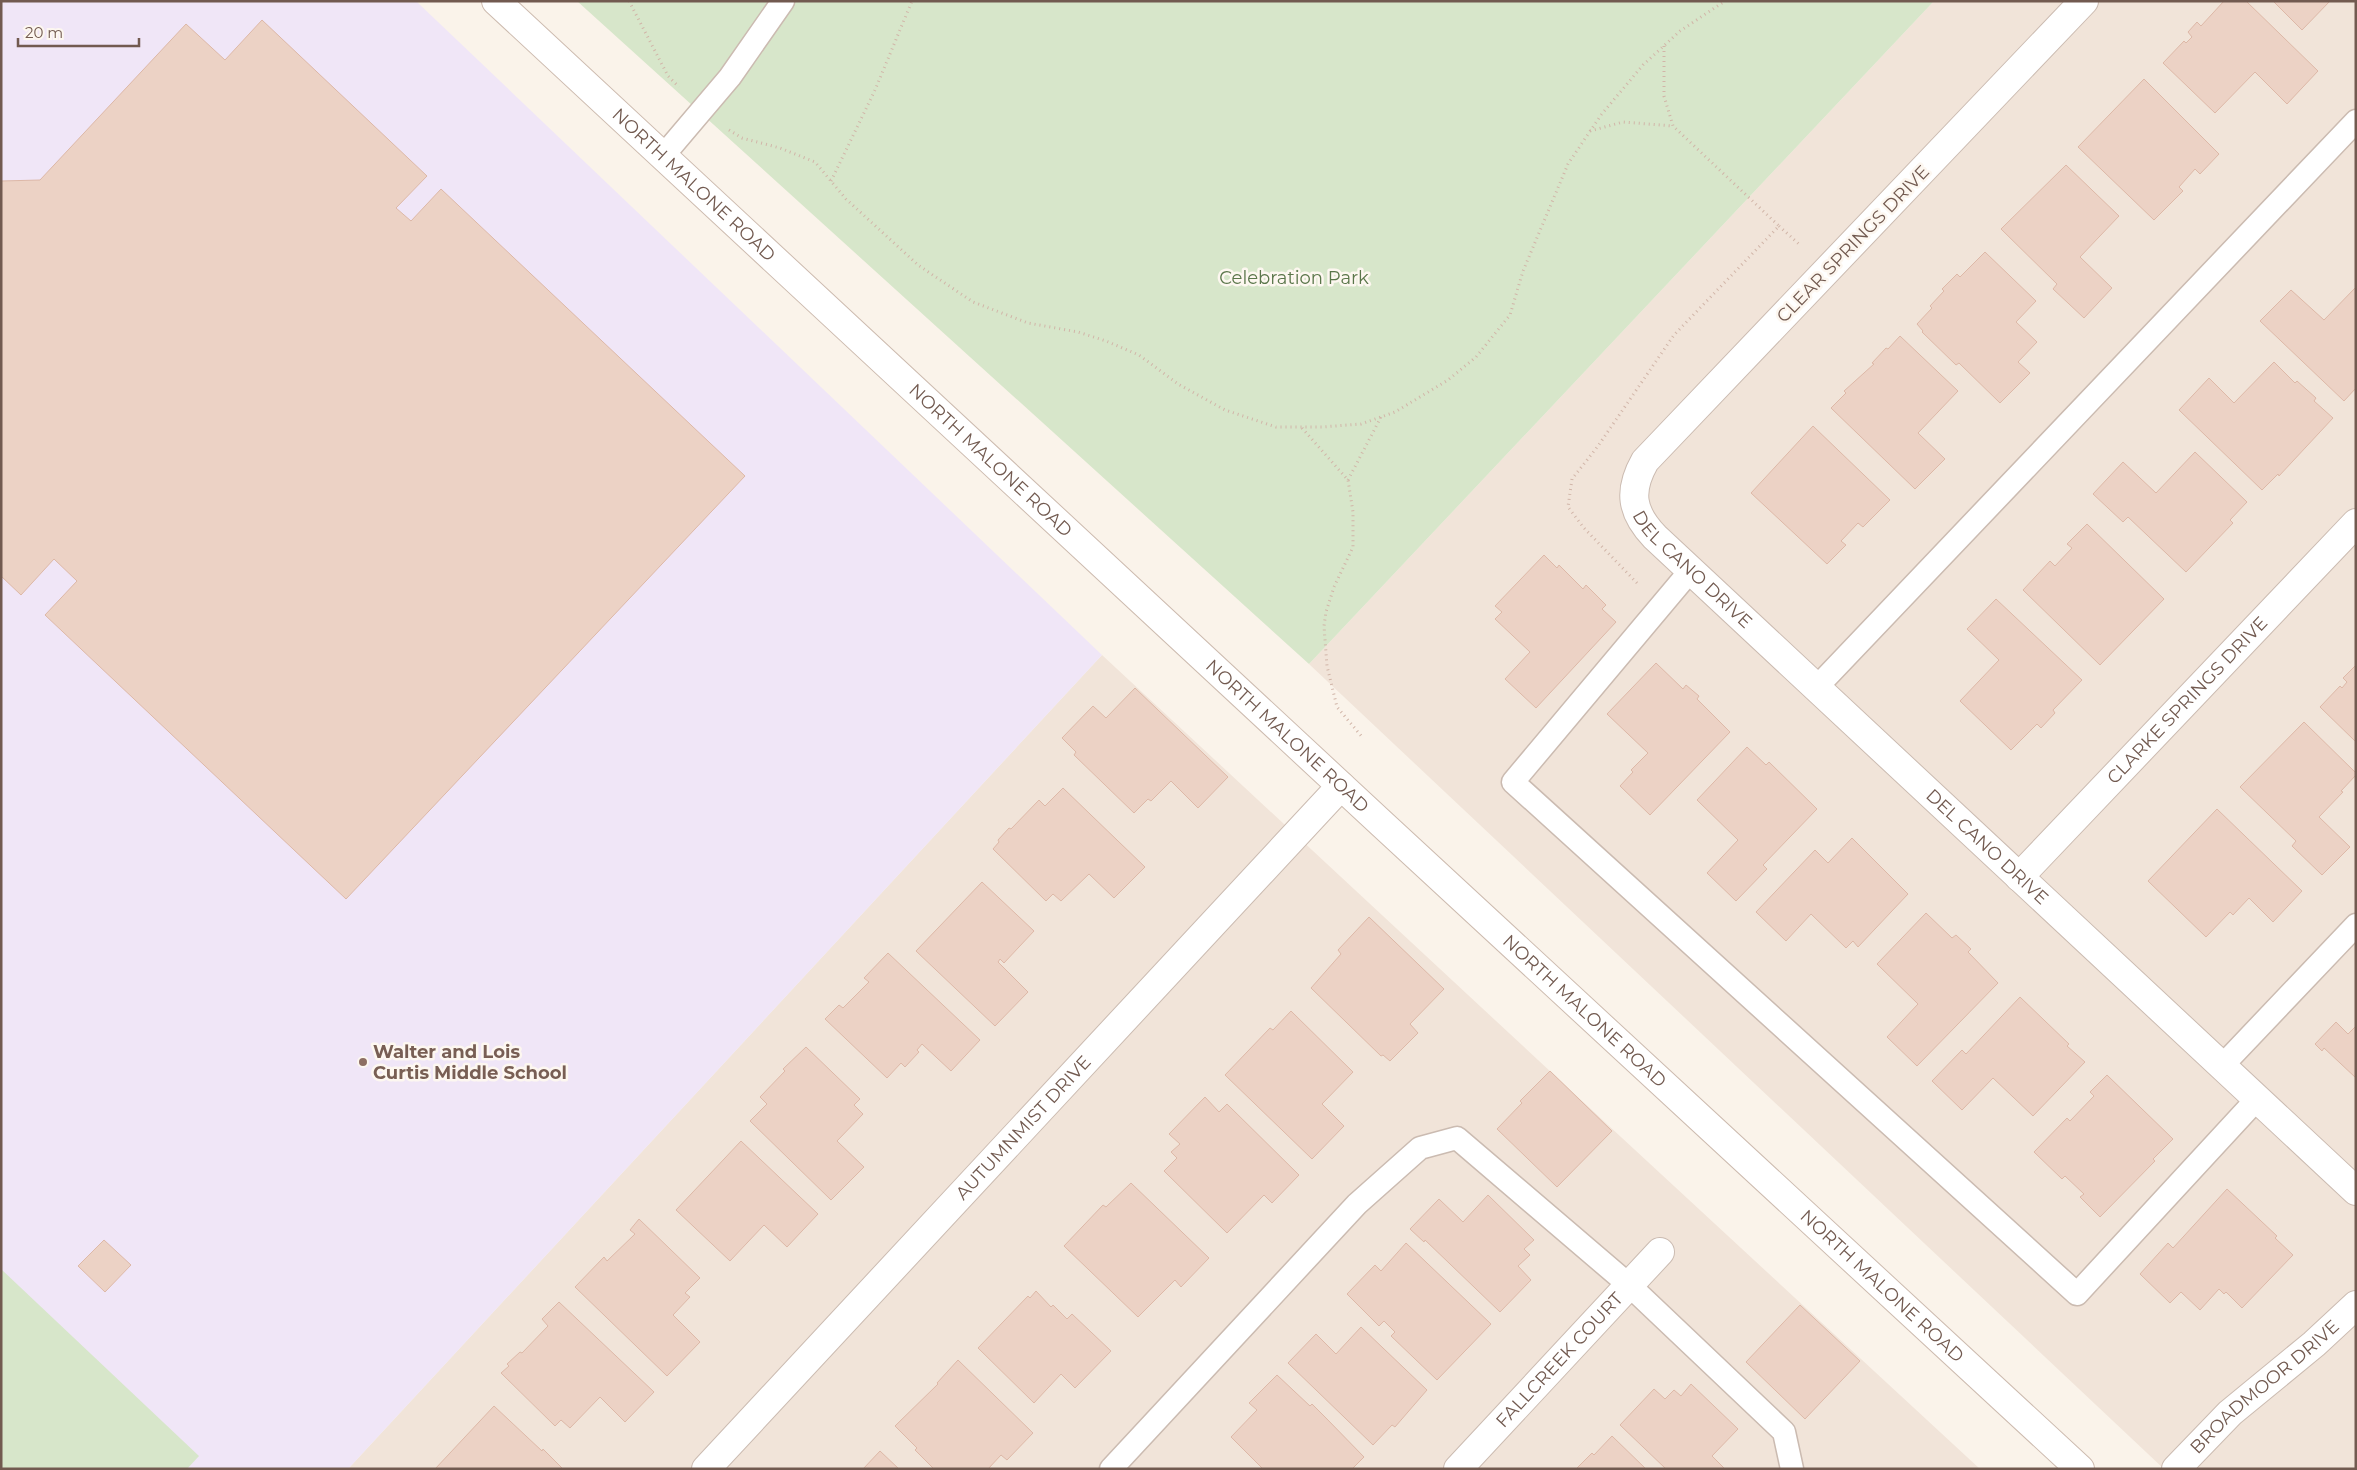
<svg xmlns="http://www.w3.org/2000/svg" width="2357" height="1470" viewBox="0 0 2357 1470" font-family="Montserrat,sans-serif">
  <rect width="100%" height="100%" fill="#faf3ea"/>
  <path fill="#f1e4d9" d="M1934 1H2356V1469H2164L1309 664Z
    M1102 655 1608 1125 1980 1469H348Z"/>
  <path fill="#f0e6f7" d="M1 1H416L1102 655 348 1469H1Z"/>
  <path fill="#d7e6ca" d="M577 1H1934L1309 664Z
    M1 1269 199 1456 187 1469H1Z"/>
  <path fill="#ecd2c5" stroke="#ddb8a7" d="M2224 1H2246L2318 71 2287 104 2255 72 2215 113 2163 63 2184 41 2186 43 2192 37 2188 32 2197 22 2201 26Z
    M2273 1H2330L2302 30Z
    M262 20 427 176 396 208 411 221 441 189 745 476 346 899 45 615 77 581 54 559 21 595 1 576V181L40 180 186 24 225 60Z
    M2144 79 2219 154 2200 174 2195 169 2179 187 2183 191 2154 220 2078 147Z
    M2066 165 2119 216 2080 257 2112 288 2084 318 2053 289 2057 284 2001 229Z
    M1985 252 2036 301 2016 322 2037 342 2018 362 2030 373 2000 403 1959 363 1956 365 1922 332 1923 331 1917 324 1932 308 1930 306 1944 291 1942 289 1957 274 1960 277Z
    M2356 287V388L2344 401 2260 321 2291 290 2324 320Z
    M1900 336 1958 391 1918 433 1945 459 1915 489 1831 408 1846 393 1844 391 1874 364 1872 363 1886 348 1888 349Z
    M2274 362 2295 383 2297 381 2316 398 2314 401 2333 418 2279 476 2278 474 2262 490 2179 410 2209 378 2234 403Z
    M1813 426 1890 500 1863 527 1858 523 1841 541 1846 545 1827 564 1751 493Z
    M2195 452 2247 502 2230 520 2233 523 2186 572 2128 517 2123 522 2093 494 2123 462 2156 493Z
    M2087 524 2164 599 2100 665 2023 590 2050 561 2055 566 2072 548 2067 544Z
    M1544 555 1557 568 1559 565 1583 589 1586 585 1606 605 1602 609 1616 622 1536 708 1505 679 1530 652 1495 619 1502 612 1495 606Z
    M1996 599 2082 680 2053 710 2055 713 2041 728 2037 724 2011 750 1960 701 1999 660 1967 629Z
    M1656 663 1683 689 1686 685 1699 696 1697 699 1730 732 1650 815 1620 786 1633 772 1631 770 1648 753 1607 714Z
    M2356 665V742L2320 707 2340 686 2342 688 2347 682 2343 678Z
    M1135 688 1228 777 1198 808 1171 781 1151 801 1148 799 1134 813 1074 755 1076 752 1062 738 1093 706 1106 718Z
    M2304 722 2356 773V775L2341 791 2343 792 2319 817 2350 847 2322 875 2292 846 2296 841 2240 787Z
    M1747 747 1766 765 1769 762 1817 809 1763 865 1767 869 1736 901 1707 873 1738 840 1697 800Z
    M1063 788 1145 867 1114 898 1089 874 1061 901 1053 894 1046 901 993 849 999 842 998 840 1009 828 1011 829 1039 800 1045 806Z
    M2217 809 2302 891 2273 922 2249 898 2233 915 2230 912 2206 937 2148 881Z
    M1852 838 1908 894 1858 947 1853 941 1846 948 1811 914 1786 941 1756 912 1815 850 1828 863Z
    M982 882 1034 931 1004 963 1000 959 998 962 1028 992 995 1026 916 951Z
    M1926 913 1952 938 1956 935 1971 949 1968 952 1998 983 1917 1066 1887 1037 1918 1004 1877 964Z
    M1369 917 1444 989 1410 1024 1418 1033 1390 1061 1383 1055 1381 1056 1311 988 1341 954 1338 950Z
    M888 953 980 1040 951 1071 922 1044 917 1050 919 1052 905 1067 901 1063 887 1078 825 1019 839 1005 843 1008 869 982 864 978Z
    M2020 997 2069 1044 2067 1046 2085 1062 2033 1116 1993 1078 1962 1110 1932 1081 1962 1050 1966 1054Z
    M1291 1011 1353 1072 1322 1104 1344 1126 1312 1159 1225 1075 1270 1028 1273 1030Z
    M2336 1022 2348 1034 2356 1026V1078L2324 1048 2322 1051 2315 1044Z
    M806 1047 860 1099 854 1105 863 1114 837 1141 864 1167 831 1200 750 1121 767 1104 760 1097 785 1071 783 1069Z
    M1550 1071 1612 1131 1557 1187 1497 1129 1522 1103 1520 1101Z
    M2107 1075 2173 1139 2153 1159 2155 1161 2100 1217 2080 1197 2084 1194 2065 1176 2062 1179 2034 1152 2067 1118 2070 1121 2094 1096 2090 1092Z
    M1205 1097 1219 1112 1227 1104 1299 1175 1272 1203 1264 1195 1227 1233 1164 1171 1177 1158 1171 1152 1180 1144 1169 1134Z
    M741 1141 818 1214 787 1247 764 1225 730 1261 676 1210Z
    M1131 1183 1209 1258 1181 1287 1175 1280 1138 1317 1064 1246 1103 1205 1106 1207Z
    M2227 1189 2277 1236 2275 1238 2293 1255 2242 1308 2226 1292 2224 1294 2219 1289 2200 1310 2181 1292 2170 1303 2140 1274 2168 1243 2173 1248Z
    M1488 1195 1534 1240 1524 1249 1530 1255 1518 1266 1531 1280 1500 1312 1425 1240 1424 1242 1410 1229 1439 1199 1463 1222Z
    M639 1219 700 1278 685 1293 690 1297 673 1315 700 1342 667 1376 575 1287 604 1257 607 1261 635 1234 630 1230Z
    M104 1240 131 1265 105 1292 78 1266Z
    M1406 1243 1491 1324 1437 1380 1391 1336 1395 1332 1384 1321 1379 1326 1347 1294 1375 1265 1381 1271Z
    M1036 1291 1051 1307 1053 1305 1067 1319 1072 1314 1111 1351 1075 1388 1061 1374 1034 1403 978 1348 1028 1296 1030 1298Z
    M559 1302 654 1392 625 1422 600 1397 570 1428 561 1420 555 1426 501 1373 509 1366 507 1364 520 1352 522 1353 548 1326 542 1319Z
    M1800 1305 1860 1361 1805 1419 1746 1362Z
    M1361 1327 1427 1390 1395 1427 1392 1425 1373 1445 1288 1363 1316 1334 1336 1354Z
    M958 1360 1033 1433 1007 1460 1001 1455 988 1469H934L915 1450 917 1448 895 1426 938 1384 937 1383Z
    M1277 1375 1310 1406 1312 1404 1326 1418 1364 1457 1352 1469H1263L1231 1437 1257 1410 1249 1403Z
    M1691 1384 1738 1429 1712 1456 1725 1469H1666L1620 1425 1654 1389 1665 1399 1674 1390 1681 1396Z
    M494 1406 542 1451 543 1449 563 1469H435Z
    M1612 1436 1646 1469H1576L1592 1453 1594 1455Z
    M880 1451 899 1469H863Z"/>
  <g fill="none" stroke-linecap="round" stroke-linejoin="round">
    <g stroke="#cbbbb1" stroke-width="25">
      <path id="lane" d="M663 156 730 77 783 1
        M1691 570 1513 782 2077 1294 2257 1099
        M1816 688 2356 121
        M2222 1066 2356 925
        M1111 1469 1357 1204 1420 1148 1457 1138 1629 1285 1784 1432 1792 1469"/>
    </g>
    <g stroke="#cbbbb1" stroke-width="30">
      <g id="street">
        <path id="s1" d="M2084 1 1645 461C1628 491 1631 512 1655 537L2356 1191"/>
        <path id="s2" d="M2019 877 2356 523"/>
        <path id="s3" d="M706 1469 1341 786"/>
        <path id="s4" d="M1458 1469 1660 1252"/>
        <path id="s5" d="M2176 1469 2230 1413 2314 1344 2356 1305"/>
      </g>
    </g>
    <g stroke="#cdbbaf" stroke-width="30">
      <g id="secondary">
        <path id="s6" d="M496 1 1381 823 2080 1469"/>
      </g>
    </g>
    <path stroke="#d1b5a8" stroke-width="3" stroke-dasharray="1 4" stroke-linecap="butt" d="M629 1 668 76 679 87
      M729 130 742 138 780 148 815 162 846 199 918 265 973 302 1028 323 1078 332 1106 341 1139 355 1178 384 1225 410 1276 427H1322L1361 424 1395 412 1448 380 1476 357 1510 315 1523 271 1568 164 1601 115 1643 65 1680 31 1725 1
      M1590 131 1623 122 1673 126
      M831 181 875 90 912 1
      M1779 226 1801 246
      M1302 428 1348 480 1353 512V547L1334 587 1326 612 1324 626 1327 666 1337 707 1363 738
      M1348 480 1381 417
      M1637 583 1584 528 1568 507 1572 479 1598 446 1674 335 1779 226 1673 126 1664 96V46"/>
    <use href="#lane" stroke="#fff" stroke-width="22"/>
    <use href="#street" stroke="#fff" stroke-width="28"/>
    <use href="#secondary" stroke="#fff" stroke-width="28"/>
  </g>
  <circle fill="#8d6e63" stroke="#fdf7f0" stroke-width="2" cx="363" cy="1062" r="5"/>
  <g text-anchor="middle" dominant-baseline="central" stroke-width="5" stroke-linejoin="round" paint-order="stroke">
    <g font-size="18" fill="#725a50" stroke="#fdf7f0">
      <text stroke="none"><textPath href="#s6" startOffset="270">NORTH MALONE ROAD</textPath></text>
      <text transform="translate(1853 244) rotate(-46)">CLEAR SPRINGS DRIVE</text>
      <text stroke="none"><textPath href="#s6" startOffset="675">NORTH MALONE ROAD</textPath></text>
      <text stroke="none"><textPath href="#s1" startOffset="769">DEL CANO DRIVE</textPath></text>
      <text stroke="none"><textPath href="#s2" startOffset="244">CLARKE SPRINGS DRIVE</textPath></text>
      <text stroke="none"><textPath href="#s6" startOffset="1080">NORTH MALONE ROAD</textPath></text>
      <text stroke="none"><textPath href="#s1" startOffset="1174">DEL CANO DRIVE</textPath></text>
      <text stroke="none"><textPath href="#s6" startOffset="1485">NORTH MALONE ROAD</textPath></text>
      <text stroke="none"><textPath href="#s3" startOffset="466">AUTUMNMIST DRIVE</textPath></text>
      <text stroke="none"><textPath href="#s6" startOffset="1890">NORTH MALONE ROAD</textPath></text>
      <text stroke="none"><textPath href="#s4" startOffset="149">FALLCREEK COURT</textPath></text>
      <text stroke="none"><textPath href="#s5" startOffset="121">BROADMOOR DRIVE</textPath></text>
    </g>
    <g font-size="18" fill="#5a764a" stroke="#fdf7f0">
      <text x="1294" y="278">Celebration Park</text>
    </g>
    <g font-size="18" font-weight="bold" fill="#785e54" stroke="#fdf7f0" text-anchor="start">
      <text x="373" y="1052">Walter and Lois<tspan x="373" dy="21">Curtis Middle School</tspan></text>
    </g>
  </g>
  <rect width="2357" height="1470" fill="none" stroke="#725a50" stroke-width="5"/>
  <path d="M18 38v8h121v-8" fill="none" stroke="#725a50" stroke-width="2.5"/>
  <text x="25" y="38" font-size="15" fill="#725a50" stroke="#fdf7f0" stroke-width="4" paint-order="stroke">20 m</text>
</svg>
